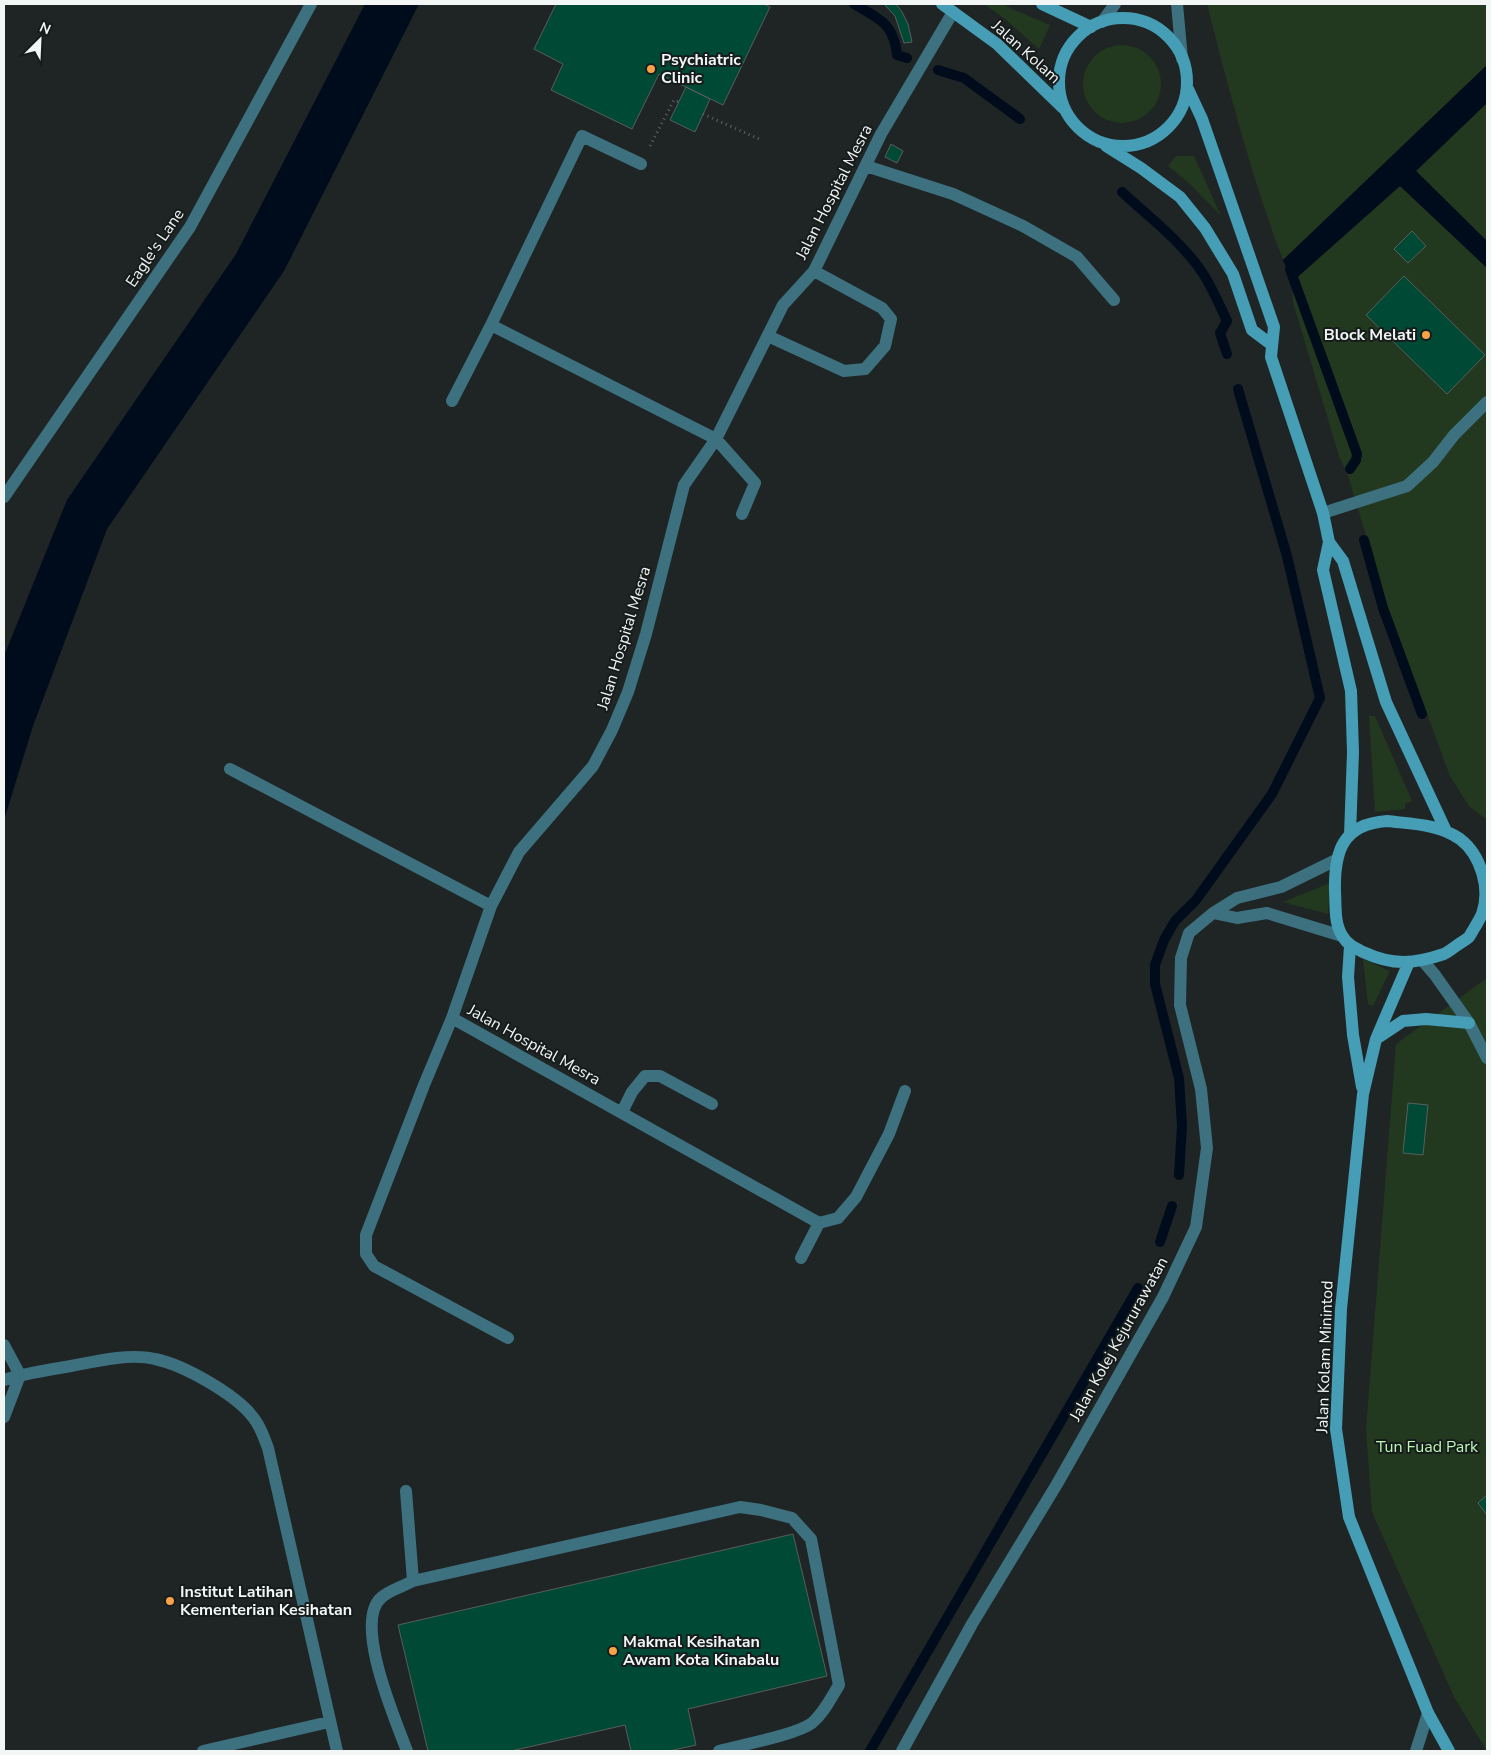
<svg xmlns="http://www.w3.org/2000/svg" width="1491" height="1755" viewBox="0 0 1491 1755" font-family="'Nunito Sans',sans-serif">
  <rect width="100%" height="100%" fill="#1f2524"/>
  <path fill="#22391f" d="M984 4H1003L1014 10 1050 25 1039 49 1005 19Z
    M1207 4H1487V65L1283 260C1251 176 1229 90 1207 4Z
    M1083 84a39 39 0 1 1 78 0a39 39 0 1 1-78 0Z
    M1487 103V241L1416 171Z
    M1176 156H1194L1221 216 1190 184 1168 166Z
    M1400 186 1487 268V820L1469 806 1450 776 1388 608 1348 476 1339 456 1293 302 1292 282Z
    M1369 716H1375L1412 801 1405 804V809L1375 812Z
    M1330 883 1328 914 1283 902Z
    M1363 959 1390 971 1373 1006 1368 1004Z
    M1487 978V1751L1454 1697 1372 1512 1366 1430 1396 1044Z"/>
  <path fill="#000c1c" d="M365 4H419L284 271 107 529 33 726 4 820V656L67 500 236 254Z
    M1487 65V103L1416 171 1487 241V268L1400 186 1292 282 1283 260Z"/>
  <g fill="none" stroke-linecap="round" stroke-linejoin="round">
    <path stroke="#000c1c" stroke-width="10" d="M854 4C879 19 894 23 897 55L907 58
      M938 70 964 78 1020 119
      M1122 192C1149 217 1181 241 1202 272 1212 287 1219 304 1227 321L1220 333 1227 354
      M1290 269 1357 454 1356 460 1350 469
      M1364 540 1383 608 1422 714
      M1179 1175 1182 1126 1179 1078 1155 984V965L1164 940 1175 921 1196 900 1272 794 1320 698 1287 556 1238 389
      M1160 1242 1172 1206
      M870 1751 1138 1288"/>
  </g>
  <path fill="#004935" stroke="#585e5b" d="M556 4H764L770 7 723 105 659 74 632 129 551 90 563 64 534 49Z
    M884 4H896L902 12 908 24 912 42 904 43 895 16Z
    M686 87 710 99 695 132 670 120Z
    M891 144 903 151 897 163 885 157Z
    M1412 231 1426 246 1408 263 1394 249Z
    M1404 276 1485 355 1447 394 1366 315Z
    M1408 1103 1428 1105 1423 1155 1403 1153Z
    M1487 1495V1515L1478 1503Z
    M793 1534 827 1676 688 1709 696 1745 669 1751H631L625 1725 511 1751H428L398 1625Z"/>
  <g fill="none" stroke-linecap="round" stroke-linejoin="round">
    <path stroke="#5e6463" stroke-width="3" stroke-dasharray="1 4" stroke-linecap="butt" d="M703 114 759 139
      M650 146 674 100 679 102"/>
    <path stroke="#3d7180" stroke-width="12" d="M866 166 953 194 1023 226 1077 257 1114 300
      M491 325 582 136 641 164
      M768 336 844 371 865 369 885 346 891 319 882 308 814 271
      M452 401 491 325 716 439 755 483 742 514
      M230 769 491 906
      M1423 961 1435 975 1469 1023 1487 1058
      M452 1018 424 1085 366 1235V1254L374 1266 508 1338
      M905 1091 889 1134 856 1197 838 1218 819 1223 452 1018 491 906 519 852 593 766 612 730 628 692 646 634 684 485 716 439 783 305 814 271 881 134 953 12
      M622 1112 632 1092 645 1076H660L712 1104
      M801 1258 819 1223
      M4 1345 20 1375 4 1417
      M4 1380C26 1373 49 1370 71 1366 96 1361 130 1353 155 1359 184 1365 242 1397 257 1423 262 1431 265 1440 268 1448L337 1751
      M406 1491 413 1581
      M203 1751 329 1722
      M407 1751C396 1721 352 1621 382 1597 390 1590 404 1586 413 1581L740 1507 761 1510 792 1518 811 1539 839 1685C831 1698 824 1713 812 1723 796 1735 741 1745 719 1751"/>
    <path stroke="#3d7180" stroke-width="12" d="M4 497 190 227 311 4
      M1323 513 1407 486 1433 462 1454 435 1487 402
      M1213 913 1237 918 1267 913 1342 936
      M902 1751 972 1624 1057 1484 1163 1297 1196 1227 1207 1148 1201 1089 1180 1005 1181 958 1189 933 1213 913 1237 898 1281 887 1336 860
      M1416 1751 1428 1713"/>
    <path stroke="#3d7180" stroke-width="12" d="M1177 4 1182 59
      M1102 22 1115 4"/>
    <path stroke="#459db6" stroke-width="12" d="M942 4 997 44 1063 108
      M1042 4 1091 27
      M1059 82a64 64 0 1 1 128 0a64 64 0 1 1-128 0Z
      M1188 89 1202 119 1274 327 1271 357 1323 513 1329 542 1343 561 1386 702 1446 831
      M1106 146 1141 168 1180 197 1205 228 1233 274 1252 330 1272 345
      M1329 542 1323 570 1351 691 1353 752 1350 835
      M1387 821C1412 824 1439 824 1460 839 1481 855 1491 889 1482 914 1480 919 1477 923 1475 927 1473 930 1471 934 1469 937 1466 940 1460 943 1456 946 1452 949 1448 952 1444 954 1414 964 1393 966 1363 952 1355 948 1348 945 1343 937 1334 924 1336 907 1335 892 1334 852 1342 824 1387 821Z
      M1350 946 1348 977 1353 1035 1362 1087
      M1409 962 1376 1039 1363 1094 1341 1309 1336 1429 1349 1517 1428 1713 1449 1751
      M1376 1039 1403 1021 1426 1019 1469 1023"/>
  </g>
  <g fill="#f7a248" stroke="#161b1b" stroke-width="2">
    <circle cx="651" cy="69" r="5"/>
    <circle cx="1426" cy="335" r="5"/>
    <circle cx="170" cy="1601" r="5"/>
    <circle cx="613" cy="1651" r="5"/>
  </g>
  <g text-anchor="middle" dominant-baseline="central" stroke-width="4" stroke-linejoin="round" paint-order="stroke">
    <g font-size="16" fill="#f2f6f5" stroke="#161b1b">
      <text transform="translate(1026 52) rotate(42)">Jalan Kolam</text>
      <text transform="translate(834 192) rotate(-63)">Jalan Hospital Mesra</text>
      <text transform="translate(155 248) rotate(-56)">Eagle's Lane</text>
      <text transform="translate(624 638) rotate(-73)">Jalan Hospital Mesra</text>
      <text transform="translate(534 1045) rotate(29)">Jalan Hospital Mesra</text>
      <text transform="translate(1119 1339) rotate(-61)">Jalan Kolej Kejururawatan</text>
      <text transform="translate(1325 1357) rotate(-88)">Jalan Kolam Minintod</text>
    </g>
    <g font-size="16" font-weight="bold" fill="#f2f6f5" stroke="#161b1b" text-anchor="start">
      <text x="661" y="60">Psychiatric<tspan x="661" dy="18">Clinic</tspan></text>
      <text x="1416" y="335" text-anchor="end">Block Melati</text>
      <text x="180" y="1592">Institut Latihan<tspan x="180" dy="18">Kementerian Kesihatan</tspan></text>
      <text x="623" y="1642">Makmal Kesihatan<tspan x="623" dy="18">Awam Kota Kinabalu</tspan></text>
    </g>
    <g font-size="16" fill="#bcf5b4" stroke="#161b1b">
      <text x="1427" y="1447">Tun Fuad Park</text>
    </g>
  </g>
  <rect width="1491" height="1755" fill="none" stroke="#f2f6f5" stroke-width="10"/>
  <g transform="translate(40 40) rotate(24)" stroke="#161b1b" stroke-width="4" paint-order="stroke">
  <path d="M0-4L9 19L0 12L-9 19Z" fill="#f2f6f5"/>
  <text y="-8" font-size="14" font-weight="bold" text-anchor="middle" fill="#f2f6f5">N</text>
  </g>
</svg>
